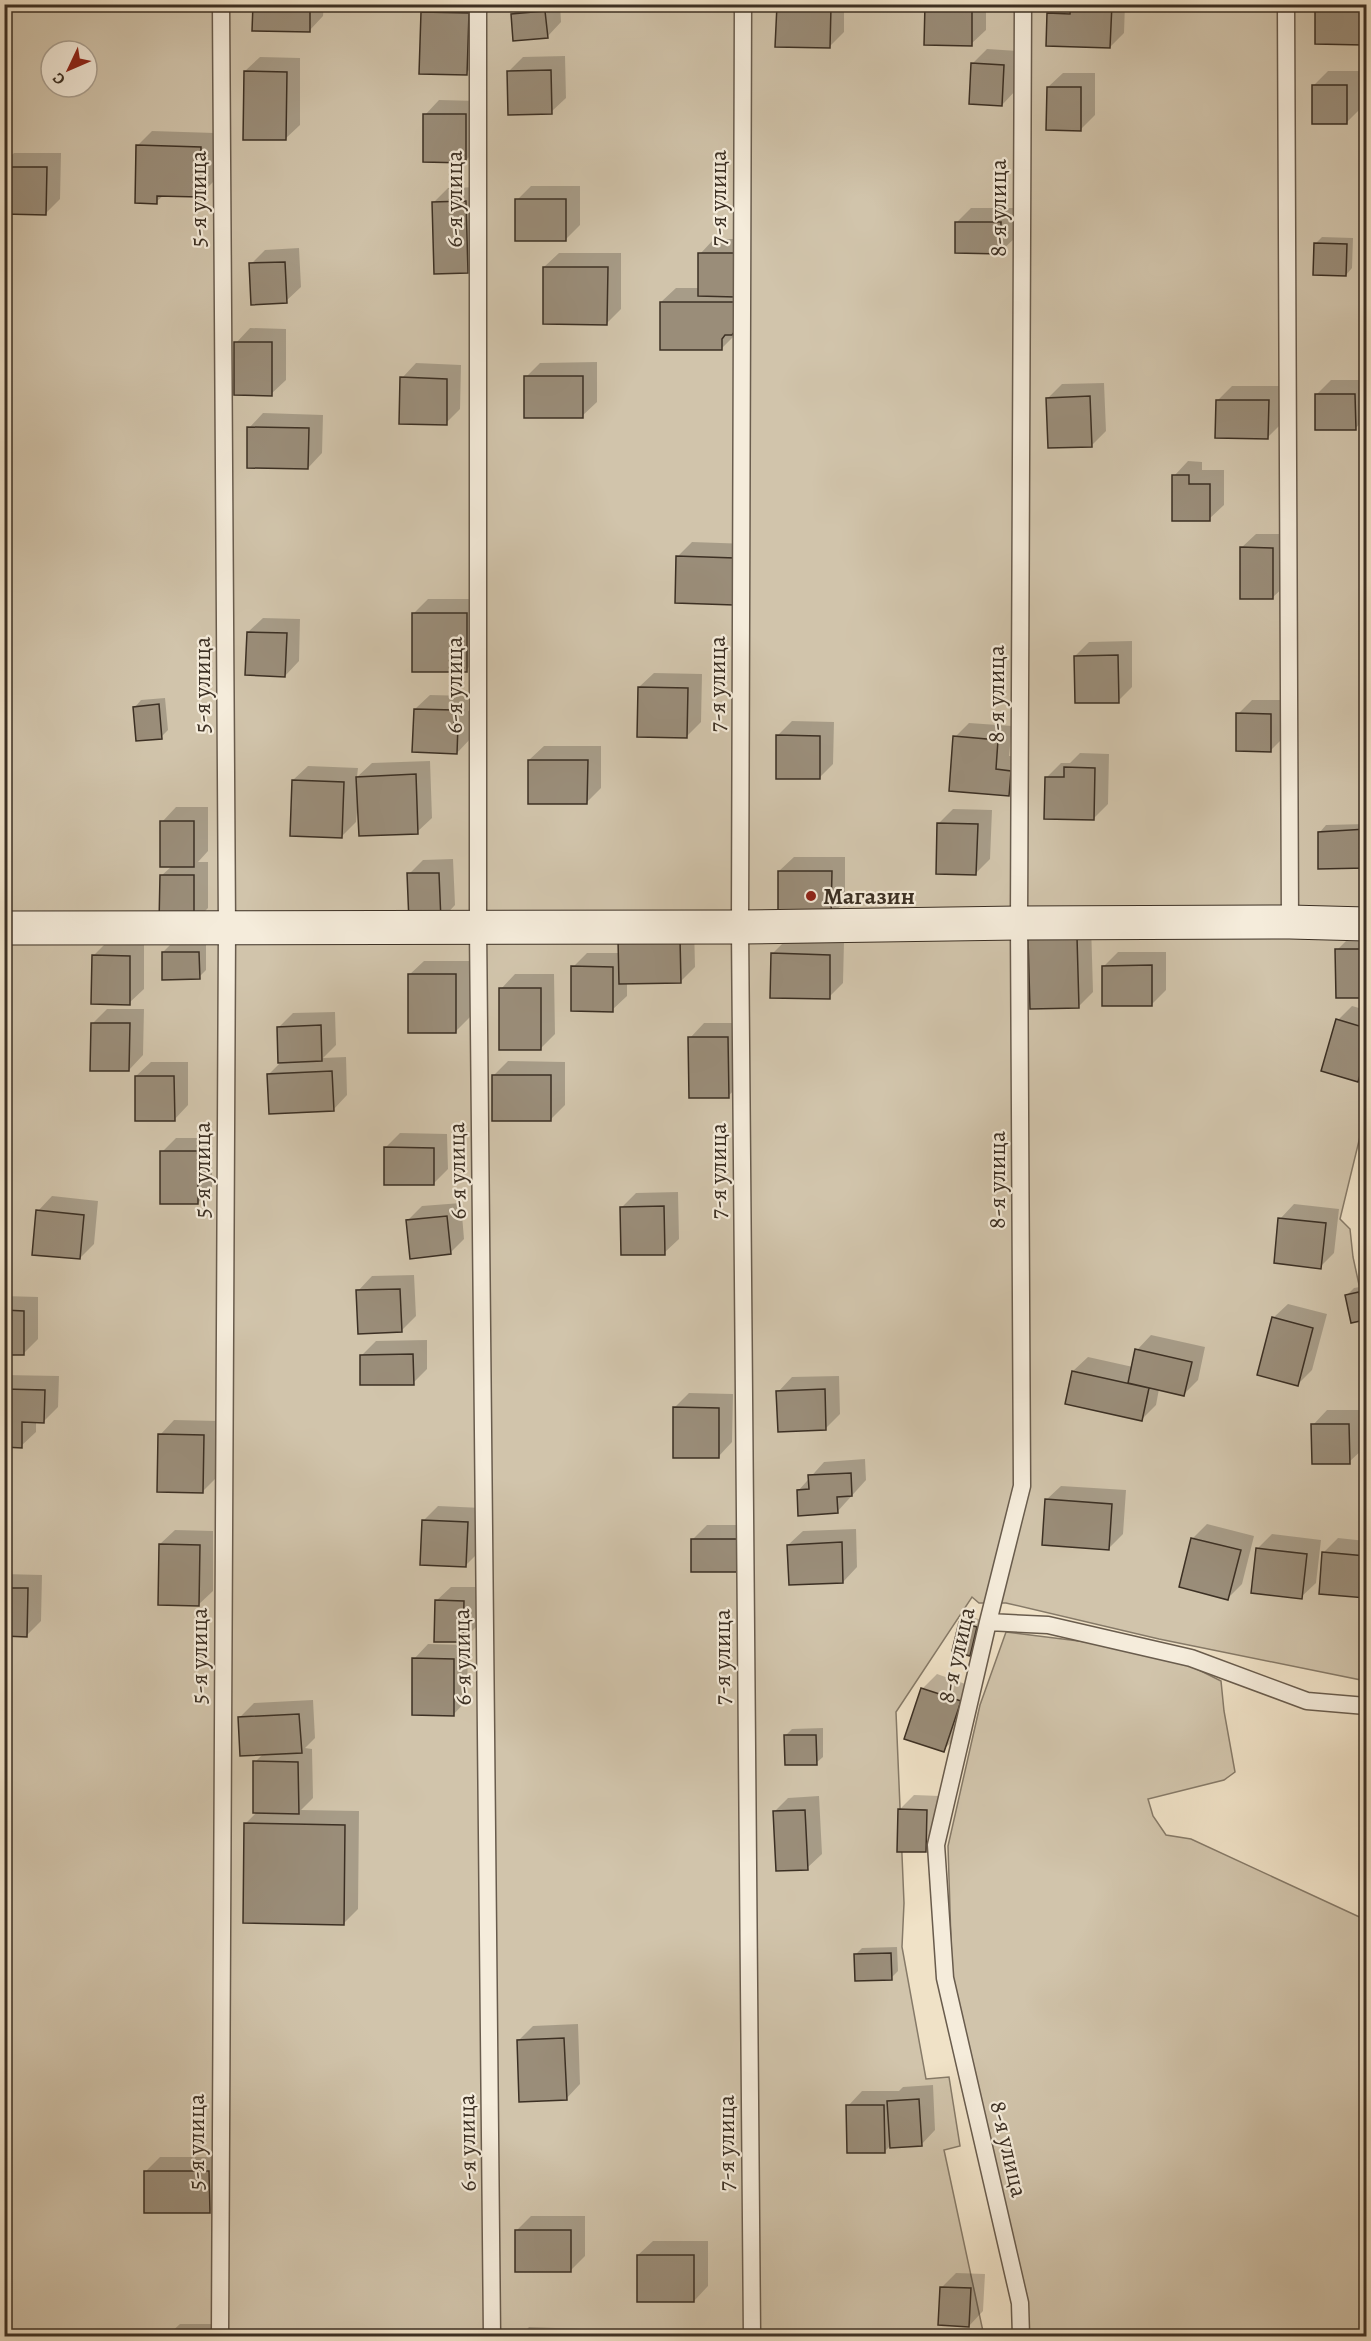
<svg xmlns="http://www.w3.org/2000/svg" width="1371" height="2341" viewBox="0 0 1371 2341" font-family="Alegreya,serif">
  <rect width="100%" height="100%" fill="#f0e2c7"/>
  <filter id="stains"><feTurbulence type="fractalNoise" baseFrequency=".00333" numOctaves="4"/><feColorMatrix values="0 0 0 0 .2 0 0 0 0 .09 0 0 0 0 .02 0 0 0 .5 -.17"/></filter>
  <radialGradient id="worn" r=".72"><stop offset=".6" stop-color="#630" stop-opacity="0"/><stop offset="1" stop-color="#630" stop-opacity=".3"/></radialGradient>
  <path fill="#d1c4ab" stroke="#867a68" stroke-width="1.5" fill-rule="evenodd" d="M5 5H1366V1112L1340 1219 1350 1229 1353 1257 1366 1317V1681L1159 1639 1006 1603H979L972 1597 896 1712 904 1903 902 1947 926 2079 949 2077 960 2146 944 2150 984 2336H5ZM51 51H87V87H51Z
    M1006 1632 1111 1645 1189 1665 1221 1681 1224 1711 1235 1772 1224 1780 1148 1799 1153 1816 1166 1835 1191 1839 1366 1920V2336H1027L952 1973 948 1846 980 1705Z"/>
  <path fill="#0003" d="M254 4H324L323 16 309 31Z
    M407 4H482L481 59 466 73 423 13 431 5Z
    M523 4H560L561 22 547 37 512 15Z
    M844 4V32L829 47 778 5Z
    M926 4H986V30L971 44Z
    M1058 4H1125L1124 33 1110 47 1049 14Z
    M1318 4H1366V39L1362 43 1316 6Z
    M987 49 1018 51 1016 90 1002 105 972 64Z
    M565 56 566 98 551 112 508 72 523 57Z
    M260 57 300 58V125L285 139 245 71Z
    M1328 71H1361V108L1347 122 1313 86Z
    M1063 73H1095V115L1080 130 1048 87Z
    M439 100 479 101V147L465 161 425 115Z
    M152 131 215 133 214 181 200 195H164L156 202 137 146Z
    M14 153H61L60 199 46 213 4 212V162Z
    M531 186H580V225L566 239 517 200Z
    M480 187 482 257 468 271 433 203 448 188Z
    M971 208H1015V238L1000 252 957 222Z
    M1322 237 1353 238 1352 268 1346 275 1316 243Z
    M714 239H750L742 288H751V312L736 334 721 349 661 302 676 288H699L700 254Z
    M299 248 301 287 286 301 251 264 265 250Z
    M559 253H621V309L607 323 544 267Z
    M250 328 286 329V380L271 394 236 343Z
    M597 362V402L582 416 526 377 540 363Z
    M416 363 461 365 460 409 446 423 402 378Z
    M1331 380H1366V417L1355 429 1317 394Z
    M1104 383 1106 431 1091 446 1048 398 1062 384Z
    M1232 386H1282V423L1268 437 1217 401Z
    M263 413 323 415 322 453 308 468 249 428Z
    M1188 461 1202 462V470H1224V505L1209 519 1174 476Z
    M1256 534H1287V584L1272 598 1241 548Z
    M692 542 749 544 733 604 678 556Z
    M428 599H481L480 656 466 670 413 614Z
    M263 618 300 619 299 661 285 676 248 632Z
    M1132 641V687L1118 701 1075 656 1089 642Z
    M654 673 702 674 701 722 686 737 639 687Z
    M430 695 468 696V711H472L471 738 457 753 415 709Z
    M165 698 168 730 161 737 135 707 141 700Z
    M1252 700H1285V736L1271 750 1238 714Z
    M792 721 834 722 833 764 819 778 778 735Z
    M969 723 1012 726 1009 756 1024 757 1022 780 1008 794 955 737Z
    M544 746H601V788L587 802 529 760Z
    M1080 753 1109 754 1108 804 1093 819 1046 778 1061 763H1070Z
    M430 761 432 818 417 832 357 812 356 822 342 836 293 780 308 766 358 768 357 777 372 763Z
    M176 807H208V851L198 862H208V908L194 922 161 876 172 866 162 822Z
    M953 809 992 810 990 859 976 873 938 824Z
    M1366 824V866L1319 868 1320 832 1326 825Z
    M794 857H845V902L830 916 779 871Z
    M453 859 455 905 441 920 409 874 423 860Z
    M1091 924 1093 992 1078 1007 1030 939Z
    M694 925 695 967 681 981 627 982V996L612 1010 573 967 587 953H620Z
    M1366 935V996L1337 997V950L1351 936Z
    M787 939 844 941 843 983 829 997 772 954Z
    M108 941 144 942V989L129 1003 93 956Z
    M170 945H206V970L199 977 163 952Z
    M1118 952H1166V990L1151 1005 1104 966Z
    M424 961H470V1017L455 1032 409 975Z
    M515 974H554L555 1034 540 1049 501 989Z
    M1352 1006 1366 1010V1072L1358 1080 1338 1020Z
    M107 1009H144L143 1055 129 1070 92 1024Z
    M335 1012 336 1045 323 1058 346 1057 347 1095 333 1110 269 1074 280 1063 278 1028 293 1013Z
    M704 1023H742L743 1082 728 1096 690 1038Z
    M508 1061 565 1062V1105L551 1119 493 1076Z
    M151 1062H188V1105L174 1120 136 1076Z
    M400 1133 447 1134 448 1169 433 1184 385 1148Z
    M176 1138H212V1188L198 1203 162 1152Z
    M678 1192 679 1239 664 1253 622 1207 636 1193Z
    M52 1196 98 1201 94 1244 80 1258 38 1211Z
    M461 1203 464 1239 450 1253 407 1221 422 1206Z
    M1294 1204 1339 1209 1334 1253 1320 1267 1280 1219Z
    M414 1275 416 1316 402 1330 358 1291 372 1276Z
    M1366 1286V1317L1364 1319 1347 1295 1354 1288Z
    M4 1296 38 1297V1339L23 1354 4 1353Z
    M1288 1304 1327 1314 1312 1370 1298 1384 1273 1318Z
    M1151 1335 1205 1347 1198 1380 1184 1394 1159 1389 1156 1405 1141 1420 1067 1402 1073 1371 1088 1357 1133 1367 1137 1350Z
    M427 1340V1369L413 1383 362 1355 376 1341Z
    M4 1375 59 1376 58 1407 44 1421H36V1432L21 1446H4Z
    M839 1376 840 1414 826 1428 778 1392 792 1377Z
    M689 1393 733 1394 732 1442 718 1457 674 1408Z
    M1327 1410H1363L1364 1448 1349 1462 1313 1425Z
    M174 1420 218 1421 217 1477 202 1492 160 1435Z
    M865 1459 866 1480 837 1512 798 1491 824 1462Z
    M1061 1486 1126 1490 1123 1534 1109 1548 1046 1500Z
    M438 1506 482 1508 480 1551 466 1565 423 1521Z
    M1207 1524 1254 1536 1242 1584 1228 1598 1192 1539Z
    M707 1525H752V1556L692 1540Z
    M856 1529 857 1567 843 1582 788 1545 803 1531Z
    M175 1530 213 1531V1591L198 1605 160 1544Z
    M1272 1534 1321 1540 1316 1583 1301 1597 1258 1548Z
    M1338 1538 1366 1541V1596L1320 1592 1323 1553Z
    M4 1574 42 1575 41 1621 27 1635H4Z
    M451 1587H477V1626L462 1641 436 1601Z
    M967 1616 983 1620 977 1647 970 1654 960 1623Z
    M428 1644 468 1645 467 1700 453 1715 414 1659Z
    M937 1674 974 1687 958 1736 943 1750 906 1738 923 1688Z
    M313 1700 315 1738 305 1748 312 1749 313 1798 301 1810 359 1811 358 1909 344 1923 245 1824 257 1812 255 1762 263 1754 240 1717 254 1703Z
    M823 1728V1757L816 1763 786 1735 792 1729Z
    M914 1795 940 1796 939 1836 925 1851 899 1810Z
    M819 1796 822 1854 807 1868 774 1812 788 1798Z
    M897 1947 898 1971 891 1978 856 1954 862 1948Z
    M578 2024 580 2084 566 2099 519 2040 533 2026Z
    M933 2085 935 2130 921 2145 890 2146 885 2151 848 2106 862 2091H899L903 2087Z
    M160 2157H223L224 2197 209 2212 146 2171Z
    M531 2216H585V2256L570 2271 517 2230Z
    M653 2241H708V2286L694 2301 638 2255Z
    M956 2273 985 2274 983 2311 969 2326 942 2287Z
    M180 2324H225V2336H167Z
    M529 2327 582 2329 581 2336H520Z"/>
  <path fill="#9a8d79" stroke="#3c3024" stroke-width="1.5" d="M253 4H310V32L252 31Z
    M358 4H452V6H358Z
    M925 4H972V46L924 45Z
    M1071 4H1112L1110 48 1046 46 1047 13 1070 14Z
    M777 5 831 7 830 48 775 47Z
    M1315 6H1363V45L1315 44Z
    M545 11 548 38 513 41 511 14Z
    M421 12 469 13 467 75 419 74Z
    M971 63 1004 65 1002 106 969 104Z
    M551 70 552 114 508 115 507 71Z
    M244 71 287 72 286 140H243Z
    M1312 85H1347V124H1312Z
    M1047 87H1081V131L1046 130Z
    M423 114H466V163L423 162Z
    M136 145 201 147 200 197 157 196V204L135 203Z
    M4 167H47L46 215 4 214Z
    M515 199H566V241H515Z
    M466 201 468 273 434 274 432 202Z
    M955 222H1001V254L955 253Z
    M1314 243 1347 244 1346 276 1313 275Z
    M698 253H736V297L698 296Z
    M285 262 287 303 251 305 249 263Z
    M543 267H608L607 325 543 324Z
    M660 302H737V328L732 335H725L722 339V350H660Z
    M234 342H272V396L234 395Z
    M524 376H583V418H524Z
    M400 377 447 379V425L399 424Z
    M1315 394H1355L1356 430H1315Z
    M1090 396 1092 447 1048 448 1046 398Z
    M1216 400H1269L1268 439 1215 438Z
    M247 427 309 428 308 469 247 468Z
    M1172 475H1189V484H1210V521H1172Z
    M1240 547 1273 548V599H1240Z
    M676 556 735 558 734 605 675 603Z
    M412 613H467V672H412Z
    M247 632 287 633 285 677 245 675Z
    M1118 655 1119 703H1075L1074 656Z
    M638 687 688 688 687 738 637 737Z
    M159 704 162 739 136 741 133 707Z
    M414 709 454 710V724H458L457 754 412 752Z
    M1236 713 1271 714V752L1236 751Z
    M776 735 820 736V779H776Z
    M953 736 998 740 996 769 1011 771 1009 796 949 791Z
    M528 760H588L587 804H528Z
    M1064 767 1095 768 1094 820 1044 819 1045 777H1064Z
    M416 774 418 834 359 836 356 777Z
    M292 780 344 782 342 838 290 836Z
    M160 821H194V867H160Z
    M937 823 978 824 976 875 936 874Z
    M1366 829V868L1318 869V832Z
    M778 871H832L831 918 778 917Z
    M407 873H439L441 921 409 922Z
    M160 875H194V923H159Z
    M1077 937 1079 1008 1030 1009 1028 938Z
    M680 939 681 983 619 984 618 940Z
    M1335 949H1366V998H1336Z
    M162 952H199L200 979 162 980Z
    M771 953 830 955V999L770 998Z
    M92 955 130 956V1005L91 1004Z
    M1152 965V1006H1102V966Z
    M571 966 613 967V1012L571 1011Z
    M408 974H456V1033H408Z
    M499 988H541V1050H499Z
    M1336 1019 1366 1028V1055L1358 1082 1321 1071Z
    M91 1023H130L129 1071H90Z
    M321 1025 322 1061 278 1063 277 1027Z
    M688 1037H728L729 1098H689Z
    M332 1071 334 1111 269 1114 267 1074Z
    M492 1075H551V1121H492Z
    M135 1076H174L175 1121H135Z
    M384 1147 434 1148V1185H384Z
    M160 1151H198V1204H160Z
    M664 1206 665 1255H621L620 1207Z
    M36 1210 84 1215 80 1259 32 1255Z
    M447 1216 451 1254 410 1259 406 1220Z
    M1278 1218 1326 1223 1321 1269 1274 1263Z
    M400 1289 402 1332 358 1334 356 1290Z
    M1359 1292 1365 1320 1351 1323 1345 1295Z
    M4 1310 24 1311V1355H4Z
    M1272 1317 1313 1328 1298 1386 1257 1375Z
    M1135 1349 1192 1362 1184 1396 1128 1383Z
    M413 1354 414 1385H360V1355Z
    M1072 1371 1149 1388 1142 1421 1065 1404Z
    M4 1389 45 1390 44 1423 22 1422V1448L4 1447Z
    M825 1389 826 1430 778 1432 776 1391Z
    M673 1407 719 1408V1458H673Z
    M1311 1424H1349L1350 1464H1312Z
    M158 1434 204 1435 203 1493 157 1492Z
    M851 1473 852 1496 837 1497 838 1513 798 1516 797 1490 809 1489 808 1475Z
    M1045 1499 1112 1504 1109 1550 1042 1545Z
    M422 1520 468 1522 466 1567 420 1565Z
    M1191 1538 1241 1550 1228 1600 1179 1587Z
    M691 1539H738V1572H691Z
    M842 1542 843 1583 789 1585 787 1545Z
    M159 1544 200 1545 199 1606 158 1605Z
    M1256 1548 1307 1554 1302 1599 1251 1593Z
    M1322 1552 1366 1556V1598L1319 1594Z
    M4 1588H28L27 1637 4 1636Z
    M435 1600 464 1601 463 1642H434Z
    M959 1622 977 1627 970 1656 952 1651Z
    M412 1658 454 1659V1716L412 1715Z
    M921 1688 961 1701 944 1752 904 1739Z
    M299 1714 302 1753 240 1756 238 1717Z
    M784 1735H816L817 1765H785Z
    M253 1761 298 1762 299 1814 253 1813Z
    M898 1809 927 1810 926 1852H897Z
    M805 1810 808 1870 776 1871 773 1811Z
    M244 1823 345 1825 344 1925 243 1923Z
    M891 1953 892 1980 855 1981 854 1954Z
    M564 2038 567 2100 519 2102 517 2040Z
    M919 2099 922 2146 890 2148 887 2101Z
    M846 2105H884L885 2153H847Z
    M144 2171H209L210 2213H144Z
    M515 2230H571V2272H515Z
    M637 2255H694V2302H637Z
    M940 2287 971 2288 969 2327 938 2325Z"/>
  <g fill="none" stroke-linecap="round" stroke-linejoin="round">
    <g stroke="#695c4d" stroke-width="19">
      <path id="lane" d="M478 4V927L492 2336
        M743 4 740 927 752 2336
        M1286 4 1290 922
        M988 1622 1048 1625 1191 1658 1307 1701 1366 1706
        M220 2336 227 929 221 4
        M1021 2336 1020 2303 945 1978 936 1845 988 1622 1022 1486 1019 923 1023 4"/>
    </g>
    <g stroke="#3c3024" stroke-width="35">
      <path id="secondary" d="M4 928 740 927 1019 923 1290 922 1366 924"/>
    </g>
    <use href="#lane" stroke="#f5ecdb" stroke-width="16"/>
    <use href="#secondary" stroke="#f5ecdb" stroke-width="33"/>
  </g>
  <circle fill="#8f2418" stroke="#f5ecdb" stroke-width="2" cx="811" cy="896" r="6"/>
  <g text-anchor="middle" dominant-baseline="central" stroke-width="4.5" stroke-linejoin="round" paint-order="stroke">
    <g font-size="24" fill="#3c3024" stroke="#f5ecdb">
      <text transform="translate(718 198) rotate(-90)">7-я улица</text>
      <text transform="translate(198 199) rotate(-90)">5-я улица</text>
      <text transform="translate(454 199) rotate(-90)">6-я улица</text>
      <text transform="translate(998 208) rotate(-90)">8-я улица</text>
      <text transform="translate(717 684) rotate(-90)">7-я улица</text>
      <text transform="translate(202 685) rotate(-90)">5-я улица</text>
      <text transform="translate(454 685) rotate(-90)">6-я улица</text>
      <text transform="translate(996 694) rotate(-90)">8-я улица</text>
      <text transform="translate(202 1170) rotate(-90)">5-я улица</text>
      <text transform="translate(457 1171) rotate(-91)">6-я улица</text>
      <text transform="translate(718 1171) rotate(-90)">7-я улица</text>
      <text transform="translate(997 1180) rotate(-90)">8-я улица</text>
      <text transform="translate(956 1655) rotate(-77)">8-я улица</text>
      <text transform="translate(199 1656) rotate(-90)">5-я улица</text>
      <text transform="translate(462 1657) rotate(-91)">6-я улица</text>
      <text transform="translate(722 1657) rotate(-90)">7-я улица</text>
      <text transform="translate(196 2142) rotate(-90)">5-я улица</text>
      <text transform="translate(467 2143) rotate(-91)">6-я улица</text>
      <text transform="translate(726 2143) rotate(-90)">7-я улица</text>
      <text transform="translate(1009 2149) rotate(77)">8-я улица</text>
    </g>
    <g font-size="24" font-weight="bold" fill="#3c3024" stroke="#f5ecdb" text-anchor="start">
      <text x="823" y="896">Магазин</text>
    </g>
  </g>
  <rect width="1371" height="2341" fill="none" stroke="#f0e2c7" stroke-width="24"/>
  <rect x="6" y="6" width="1359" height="2329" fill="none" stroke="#3c3024" stroke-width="3"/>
  <rect x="12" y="12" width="1347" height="2317" fill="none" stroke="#3c3024" stroke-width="1.5"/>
  <g transform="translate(69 69) rotate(226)"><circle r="28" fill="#f5ecdb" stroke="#aba192" stroke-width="1.5"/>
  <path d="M0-4.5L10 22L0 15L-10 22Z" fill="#8f2418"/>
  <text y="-9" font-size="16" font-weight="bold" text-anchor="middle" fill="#3c3024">С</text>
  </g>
  <rect width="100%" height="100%" filter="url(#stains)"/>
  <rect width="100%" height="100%" fill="url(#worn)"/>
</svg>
